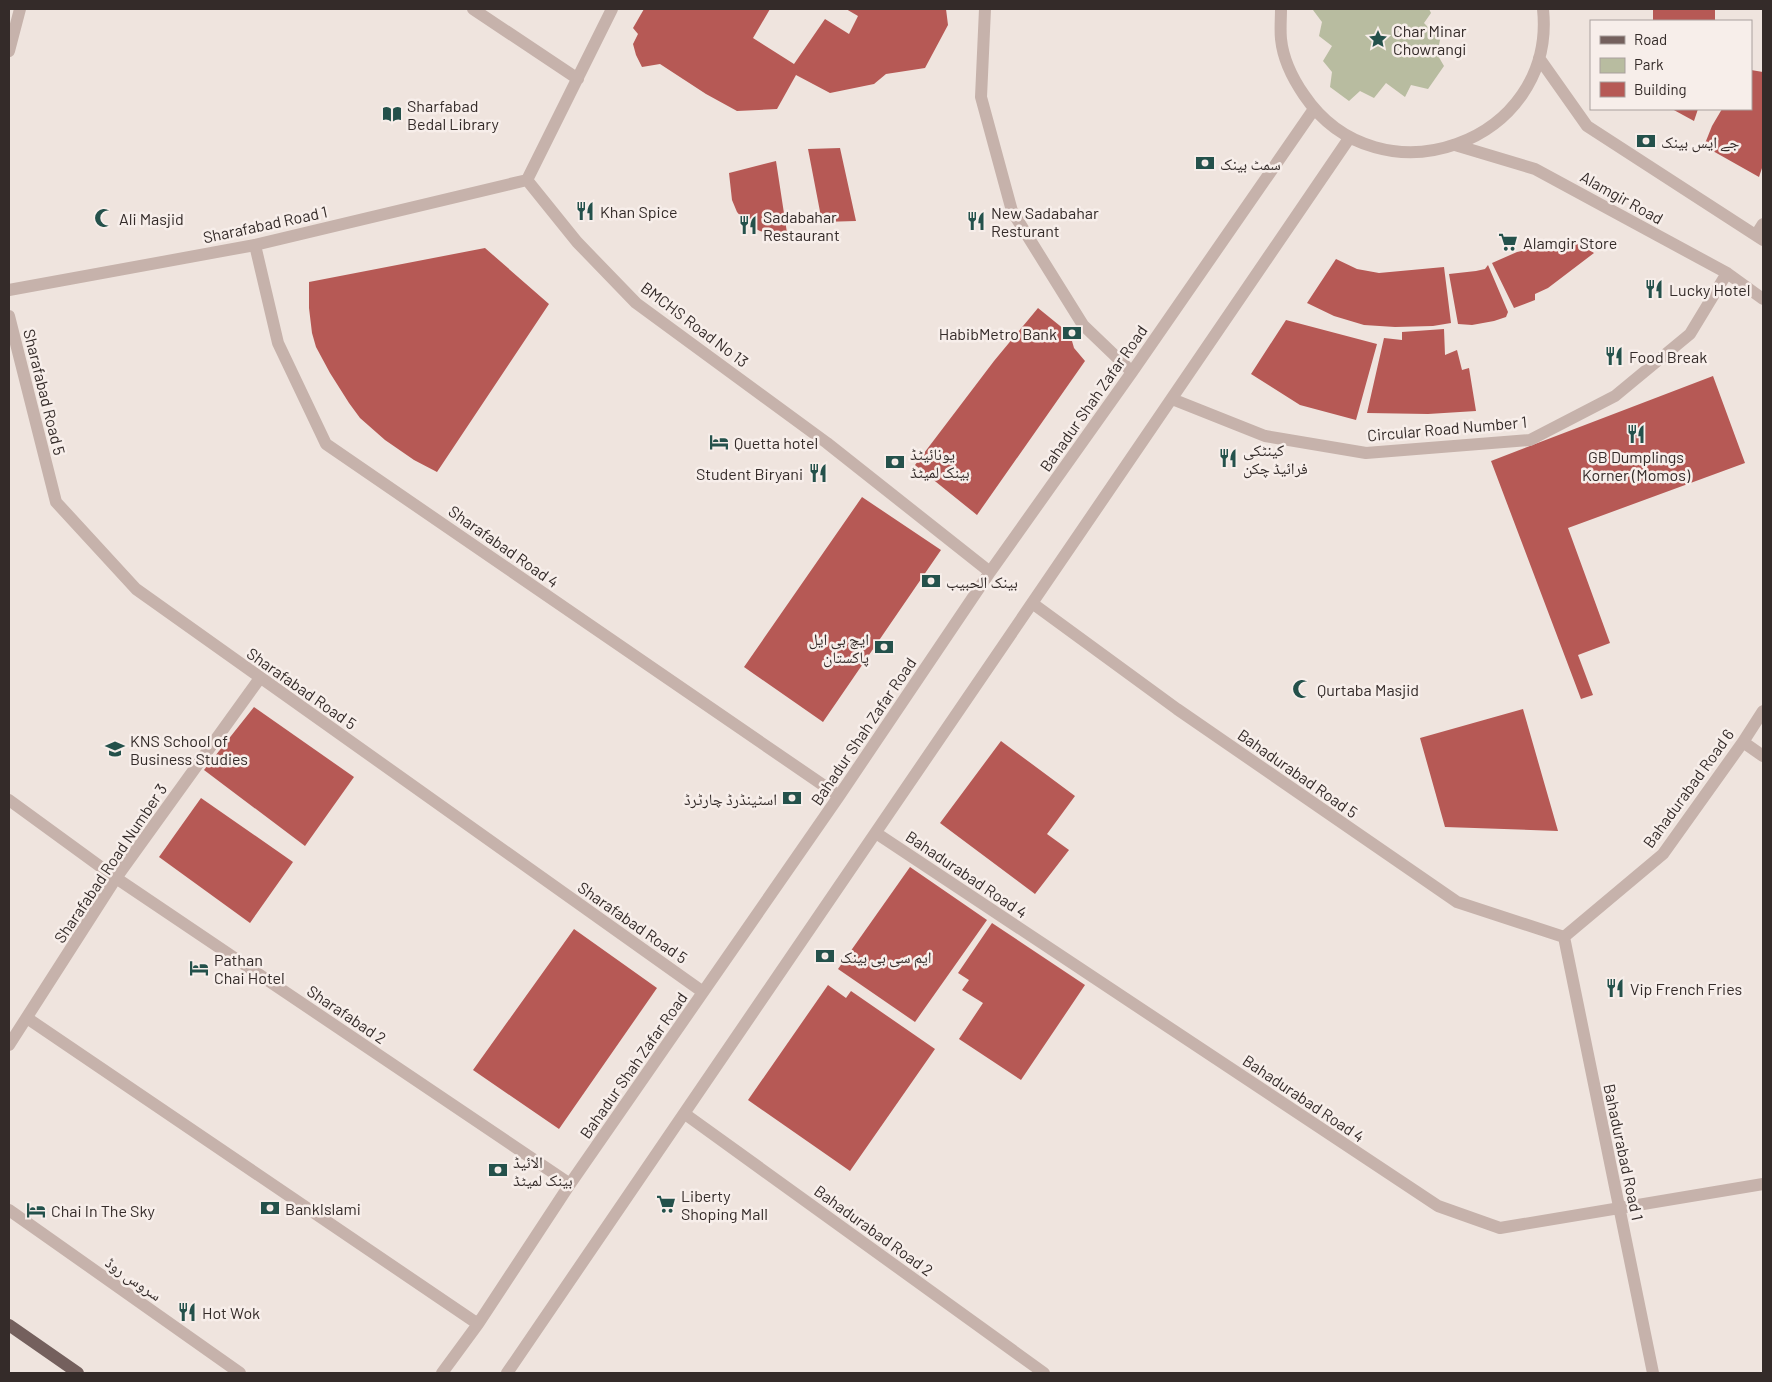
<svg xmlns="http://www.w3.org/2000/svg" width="1772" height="1382" viewBox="0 0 1772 1382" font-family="Barlow,'Noto Naskh Arabic',sans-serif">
  <rect width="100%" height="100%" fill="#efe4de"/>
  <path fill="#b8bca0" d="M1314 9H1429L1431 13 1424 23 1440 40 1437 54 1444 66 1428 89 1411 85 1405 97 1386 83 1374 98 1360 91 1349 101 1330 87 1332 72 1323 61 1332 46 1319 36 1322 22 1313 10Z"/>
  <path fill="#b65955" d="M644 9H770L753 38 794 64 825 19 849 34 858 16 846 9H946L948 25 925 68 886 74 874 84 830 93 796 75 777 109 737 111 706 94 660 64 642 67 636 55 633 44 638 34 633 28Z
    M1653 9H1715V21H1653Z
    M1751 70 1763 72V165L1759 177 1704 146 1712 126 1722 109H1751Z
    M1672 109H1698L1694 121Z
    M840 148 856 221 822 222 808 149Z
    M776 161 787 233 781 236 760 231 748 225 737 212 732 200 729 173Z
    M1574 243 1585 247 1594 253 1548 288 1535 294V300L1514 308 1492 263 1517 252 1552 244Z
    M485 248 549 304 437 472 414 460 385 440 360 418 349 403 330 373 316 347 312 333 309 308V282Z
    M1336 259 1357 269 1379 273 1444 267 1451 323 1433 326 1395 327 1364 325 1334 316 1307 303Z
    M1488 265 1508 312 1506 317 1494 321 1472 325 1458 324 1449 274 1476 271 1485 269Z
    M1038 308 1070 334 1074 348 1085 361 977 515 915 465 994 361Z
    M1286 320 1377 344 1356 420 1300 405 1251 374Z
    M1444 329 1445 355 1457 350 1462 370 1469 368 1476 411 1428 414 1367 413 1384 338 1402 340V332Z
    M1713 376 1745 463 1568 528 1610 643 1578 655 1593 695 1581 699 1491 461Z
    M862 497 941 550 823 722 744 667Z
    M254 707 354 777 305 846 204 770Z
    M1523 709 1558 831 1445 827 1420 738Z
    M1001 741 1075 796 1047 834 1069 850 1035 894 940 823Z
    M201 798 293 862 250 923 159 857Z
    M910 867 987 920 915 1022 838 969Z
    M992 923 1085 985 1021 1080 959 1039 983 1003 962 990 969 980 958 973Z
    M574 929 657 988 559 1129 473 1070Z
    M828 985 846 998 851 991 935 1049 850 1171 748 1100Z"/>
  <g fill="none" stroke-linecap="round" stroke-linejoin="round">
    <path stroke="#c6b2ab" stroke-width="12" d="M473 9 578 79
      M612 9 527 180 577 242 636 303 827 443 990 572
      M985 9 981 97 1012 211 1083 325 1132 372
      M1281 9C1281 19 1280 29 1281 39 1283 59 1293 79 1304 95 1379 206 1557 143 1543 9
      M9 51 20 9
      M1539 58 1587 126 1763 240
      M1455 145 1535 169 1727 273 1763 299
      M1756 235 1763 224
      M255 245 278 343 326 444 839 796
      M9 290 255 245 527 180
      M9 316 56 502 136 589 703 992
      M1172 399 1265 436 1366 453 1530 440 1615 396 1690 334 1727 273
      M1032 603 1177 709 1457 902 1564 937
      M1743 742 1763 756
      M9 800 116 878 570 1184
      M876 833 1438 1206 1500 1228 1763 1184
      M1564 937 1653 1373
      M1564 937 1663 854 1743 742 1763 711
      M27 1018 478 1324
      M9 1045 116 878 260 678
      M685 1114 1044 1373
      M9 1210 240 1373
      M442 1373 478 1324 570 1184 839 796 990 572 1132 372 1314 109
      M507 1373 1350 137"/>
    <path stroke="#74605d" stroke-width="12" d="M9 1325 78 1373"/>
  </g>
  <defs>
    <g id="sight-bare" transform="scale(1.5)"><path d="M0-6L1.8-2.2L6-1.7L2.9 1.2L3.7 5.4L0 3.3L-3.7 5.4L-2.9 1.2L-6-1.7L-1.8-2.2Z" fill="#24514b" stroke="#f7eeea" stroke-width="2.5" paint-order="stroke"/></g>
    <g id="library-bare" transform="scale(1.5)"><path d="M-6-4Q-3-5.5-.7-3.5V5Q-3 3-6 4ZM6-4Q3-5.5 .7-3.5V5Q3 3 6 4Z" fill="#24514b" stroke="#f7eeea" stroke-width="2.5" paint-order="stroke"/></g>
    <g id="bank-bare" transform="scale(1.5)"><path d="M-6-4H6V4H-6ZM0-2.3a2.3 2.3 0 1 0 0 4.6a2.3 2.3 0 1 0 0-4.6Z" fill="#24514b" stroke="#f7eeea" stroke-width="2.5" paint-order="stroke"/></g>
    <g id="restaurant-bare" transform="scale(1.5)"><path d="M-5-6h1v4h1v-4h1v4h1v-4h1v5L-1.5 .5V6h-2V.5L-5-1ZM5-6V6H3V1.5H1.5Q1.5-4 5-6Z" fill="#24514b" stroke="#f7eeea" stroke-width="2.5" paint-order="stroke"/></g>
    <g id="mosque-bare" transform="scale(1.5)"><path d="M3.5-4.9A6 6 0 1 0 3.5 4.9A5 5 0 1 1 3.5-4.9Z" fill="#24514b" stroke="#f7eeea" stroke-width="2.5" paint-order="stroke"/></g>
    <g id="supermarket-bare" transform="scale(1.5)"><path d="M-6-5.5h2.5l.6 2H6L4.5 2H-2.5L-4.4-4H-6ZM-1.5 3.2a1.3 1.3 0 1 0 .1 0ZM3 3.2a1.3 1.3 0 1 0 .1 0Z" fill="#24514b" stroke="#f7eeea" stroke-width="2.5" paint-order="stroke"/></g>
    <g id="hotel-bare" transform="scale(1.5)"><path d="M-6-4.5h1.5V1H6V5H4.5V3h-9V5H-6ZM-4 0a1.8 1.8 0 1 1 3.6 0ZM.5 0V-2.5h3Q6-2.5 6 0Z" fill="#24514b" stroke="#f7eeea" stroke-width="2.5" paint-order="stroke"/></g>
    <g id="school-bare" transform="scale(1.5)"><path d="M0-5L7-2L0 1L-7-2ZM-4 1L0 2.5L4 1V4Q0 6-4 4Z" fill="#24514b" stroke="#f7eeea" stroke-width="2.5" paint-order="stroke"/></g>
  </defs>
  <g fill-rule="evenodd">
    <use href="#sight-bare" x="1378" y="39"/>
    <use href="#library-bare" x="392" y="114"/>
    <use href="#bank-bare" x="1646" y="141"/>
    <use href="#bank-bare" x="1205" y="163"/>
    <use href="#restaurant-bare" x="585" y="211"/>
    <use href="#mosque-bare" x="104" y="218"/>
    <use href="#restaurant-bare" x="976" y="221"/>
    <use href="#restaurant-bare" x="748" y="225"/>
    <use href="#supermarket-bare" x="1508" y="242"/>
    <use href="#restaurant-bare" x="1654" y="289"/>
    <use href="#bank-bare" x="1072" y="333"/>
    <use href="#restaurant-bare" x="1614" y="356"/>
    <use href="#restaurant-bare" x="1636" y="434"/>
    <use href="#hotel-bare" x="719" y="442"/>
    <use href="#restaurant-bare" x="1228" y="458"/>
    <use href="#bank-bare" x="895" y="462"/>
    <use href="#restaurant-bare" x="818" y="473"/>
    <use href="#bank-bare" x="931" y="581"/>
    <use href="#bank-bare" x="884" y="647"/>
    <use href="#mosque-bare" x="1302" y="689"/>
    <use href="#school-bare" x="115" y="749"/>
    <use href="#bank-bare" x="792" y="798"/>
    <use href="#bank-bare" x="825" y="956"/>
    <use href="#hotel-bare" x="199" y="968"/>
    <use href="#restaurant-bare" x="1615" y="988"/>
    <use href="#bank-bare" x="498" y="1170"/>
    <use href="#supermarket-bare" x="666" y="1204"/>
    <use href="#bank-bare" x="270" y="1208"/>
    <use href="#hotel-bare" x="36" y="1210"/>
    <use href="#restaurant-bare" x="187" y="1312"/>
  </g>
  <g text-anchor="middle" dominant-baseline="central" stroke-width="5" stroke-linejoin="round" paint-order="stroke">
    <g font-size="16" fill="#342b29" stroke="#f7eeea" text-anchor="start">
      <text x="1393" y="30">Char Minar<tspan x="1393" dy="18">Chowrangi</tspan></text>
      <text x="407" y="105">Sharfabad<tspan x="407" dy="18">Bedal Library</tspan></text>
      <text x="1661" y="141">جے ایس بینک</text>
      <text x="1220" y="163">سمٹ بینک</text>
      <text x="600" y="211">Khan Spice</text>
      <text x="991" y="212">New Sadabahar<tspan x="991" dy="18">Resturant</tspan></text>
      <text x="763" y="216">Sadabahar<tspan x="763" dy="18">Restaurant</tspan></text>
      <text x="119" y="218">Ali Masjid</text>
      <text x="1523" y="242">Alamgir Store</text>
      <text x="1669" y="289">Lucky Hotel</text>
      <text x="1057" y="333" text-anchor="end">HabibMetro Bank</text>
      <text x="1629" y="356">Food Break</text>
      <text x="734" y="442">Quetta hotel</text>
      <text x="1243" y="449">کینٹکی<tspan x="1243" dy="18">فرائیڈ چکن</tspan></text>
      <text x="910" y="453">یونائیٹڈ<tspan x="910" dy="18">بینک لمیٹڈ</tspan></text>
      <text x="1636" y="456" text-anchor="middle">GB Dumplings<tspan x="1636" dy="18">Korner (Momos)</tspan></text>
      <text x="803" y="473" text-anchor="end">Student Biryani</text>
      <text x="946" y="581">بينک الحبيب</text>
      <text x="869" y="638" text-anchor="end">ایچ بی ایل<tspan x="869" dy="18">پاکستان</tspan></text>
      <text x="1317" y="689">Qurtaba Masjid</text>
      <text x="130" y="740">KNS School of<tspan x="130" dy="18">Business Studies</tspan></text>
      <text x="777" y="798" text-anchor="end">اسٹینڈرڈ چارٹرڈ</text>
      <text x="840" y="956">ایم سی بی بینک</text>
      <text x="214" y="959">Pathan<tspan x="214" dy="18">Chai Hotel</tspan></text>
      <text x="1630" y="988">Vip French Fries</text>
      <text x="513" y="1161">الائیڈ<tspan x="513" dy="18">بینک لمیٹڈ</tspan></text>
      <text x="681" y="1195">Liberty<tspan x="681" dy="18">Shoping Mall</tspan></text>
      <text x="285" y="1208">BankIslami</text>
      <text x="51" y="1210">Chai In The Sky</text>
      <text x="202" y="1312">Hot Wok</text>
    </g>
    <g font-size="16" fill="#342b29" stroke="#f7eeea">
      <text transform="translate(1622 197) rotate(29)">Alamgir Road</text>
      <text transform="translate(265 224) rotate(-12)">Sharafabad Road 1</text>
      <text transform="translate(695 324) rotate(37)">BMCHS Road No 13</text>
      <text transform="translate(45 392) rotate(76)">Sharafabad Road 5</text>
      <text transform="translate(1093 398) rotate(-55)">Bahadur Shah Zafar Road</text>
      <text transform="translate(1447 428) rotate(-5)">Circular Road Number 1</text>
      <text transform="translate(504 546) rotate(35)">Sharafabad Road 4</text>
      <text transform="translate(302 688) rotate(35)">Sharafabad Road 5</text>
      <text transform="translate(863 731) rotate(-56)">Bahadur Shah Zafar Road</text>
      <text transform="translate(1298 773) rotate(35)">Bahadurabad Road 5</text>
      <text transform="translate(1688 788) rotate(-54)">Bahadurabad Road 6</text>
      <text transform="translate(110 863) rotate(-56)">Sharafabad Road Number 3</text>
      <text transform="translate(967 874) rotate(34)">Bahadurabad Road 4</text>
      <text transform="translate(633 922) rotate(35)">Sharafabad Road 5</text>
      <text transform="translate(347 1014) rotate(34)">Sharafabad 2</text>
      <text transform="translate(633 1065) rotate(-55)">Bahadur Shah Zafar Road</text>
      <text transform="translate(1304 1098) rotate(34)">Bahadurabad Road 4</text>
      <text transform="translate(1624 1152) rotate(78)">Bahadurabad Road 1</text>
      <text transform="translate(874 1230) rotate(36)">Bahadurabad Road 2</text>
      <text transform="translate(134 1278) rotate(35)">سروس روڈ</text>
    </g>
  </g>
  <rect width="1772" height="1382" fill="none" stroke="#342b29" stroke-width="20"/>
  <rect x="1590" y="20" width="162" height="90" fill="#f7eeea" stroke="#a9a09d"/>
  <rect x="1600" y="36" width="25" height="8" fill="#74605d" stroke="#a9a09d"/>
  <text x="1634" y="45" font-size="15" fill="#342b29">Road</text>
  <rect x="1600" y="58" width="25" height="15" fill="#b8bca0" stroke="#a9a09d"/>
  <text x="1634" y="70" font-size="15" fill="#342b29">Park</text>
  <rect x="1600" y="82" width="25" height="15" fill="#b65955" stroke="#a9a09d"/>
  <text x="1634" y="95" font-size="15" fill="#342b29">Building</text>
</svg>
